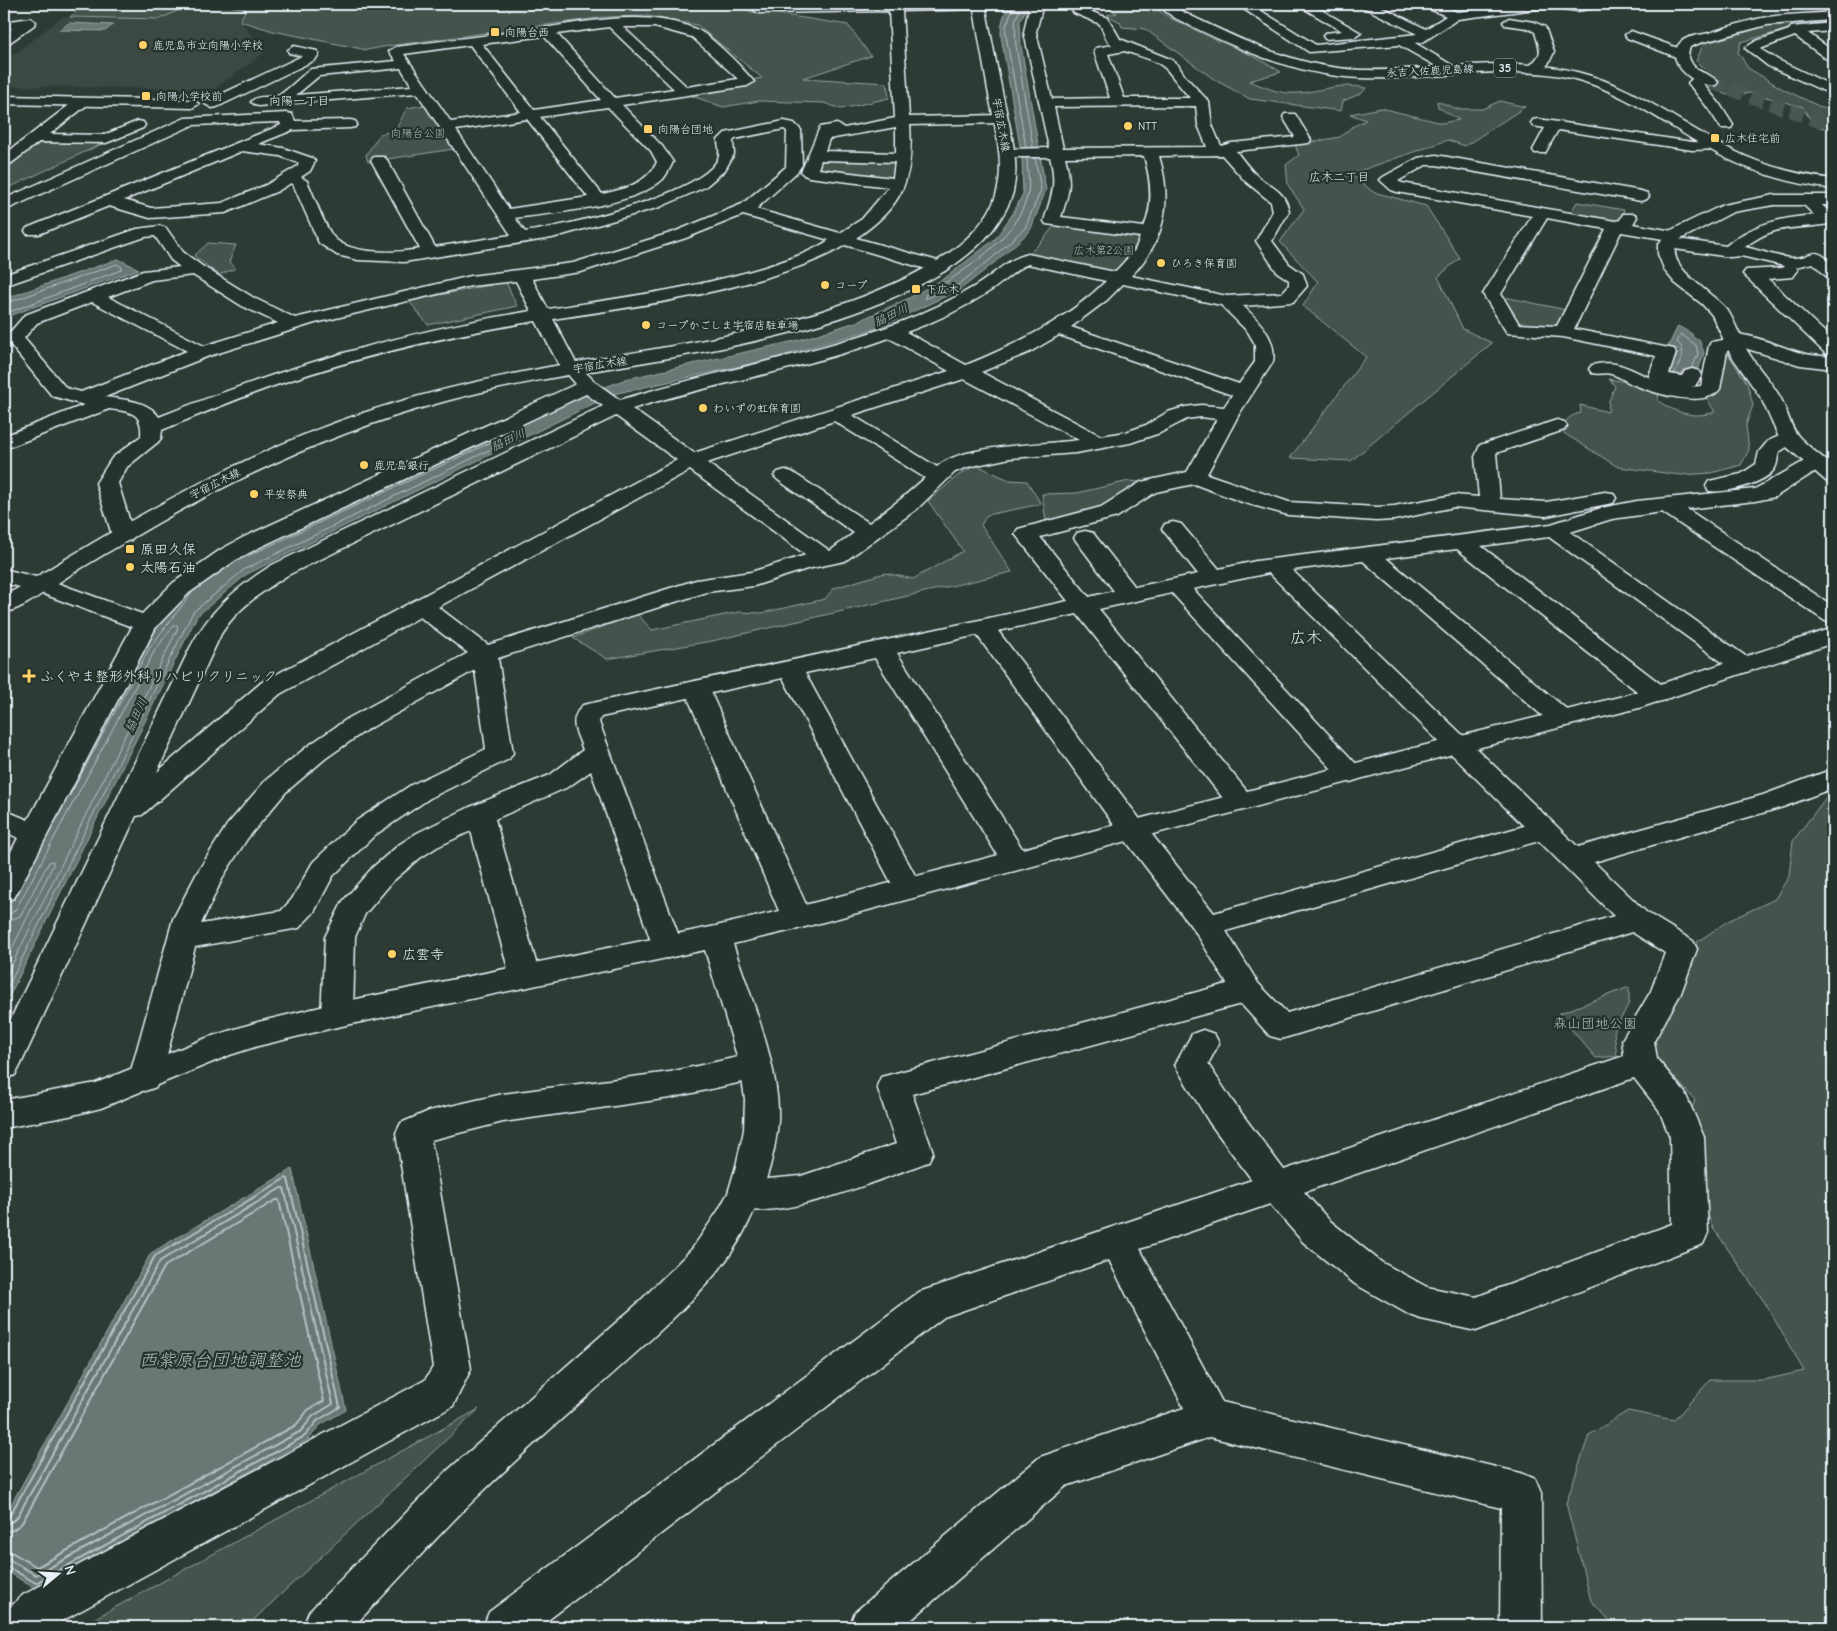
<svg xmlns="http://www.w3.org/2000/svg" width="1837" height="1631" viewBox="0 0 1837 1631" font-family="'Comic Neue','Klee One',sans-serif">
  <rect width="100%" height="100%" fill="#2e3b35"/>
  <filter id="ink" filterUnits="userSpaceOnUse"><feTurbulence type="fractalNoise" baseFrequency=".02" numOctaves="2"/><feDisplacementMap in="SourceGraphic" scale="10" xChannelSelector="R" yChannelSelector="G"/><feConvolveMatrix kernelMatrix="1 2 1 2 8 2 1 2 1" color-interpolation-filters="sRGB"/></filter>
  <g filter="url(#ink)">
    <path fill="#3b4843" d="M192 4H220L246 9 240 21 265 52 215 89 4 86V62L62 17 160 19Z"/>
    <path fill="#45524e" stroke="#96a2a3" d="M66 4H192L160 19 70 17 78 9Z
      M220 4H734L750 12 778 14 848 25 871 56 803 78 887 83 889 98 841 109 824 103 759 101 723 107 684 93 762 78 697 25 647 16 605 17 388 46 367 50 273 31 240 21 246 9Z
      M1099 4H1155V7C1165 17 1179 22 1191 28 1221 43 1254 54 1281 72L1249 81C1260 85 1275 92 1287 93 1315 95 1334 81 1366 88L1362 93 1343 101 1341 111 1250 99 1215 80 1145 29 1122 27 1120 22 1107 15 1117 13Z
      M1833 19V25L1801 26 1741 42 1738 52 1748 68 1781 88 1833 113V132L1812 123 1803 107 1751 93 1727 95 1713 89 1712 77 1696 61 1701 50 1702 43 1714 41 1780 22Z
      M1437 101 1457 109H1482L1500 101 1525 107 1465 146 1448 140 1351 174 1373 192 1426 206 1460 258 1438 277 1463 329 1492 343 1351 461 1290 458 1366 357 1303 306 1318 282 1280 242 1304 209 1288 185 1286 165 1299 155 1295 145 1340 137 1352 127 1366 120 1350 114 1381 108 1442 123 1459 120 1438 107Z
      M425 105 454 149 368 162 366 155 380 134 395 131 407 108Z
      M40 142H106L4 190V169Z
      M820 159 896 162 893 177 888 179 820 171 816 169Z
      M1577 202 1624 210 1620 220 1608 221 1569 215Z
      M1055 225 1142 237 1116 272 1109 273 1026 257 1042 241Z
      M208 243 236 245 229 262 236 268 219 275 194 256Z
      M506 282 517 306 428 325 409 301Z
      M1500 296 1566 310 1558 325 1552 328 1526 326 1517 323Z
      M1724 348 1747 383 1753 405 1746 425 1749 450 1741 465 1711 473 1681 475 1618 467 1562 432C1564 420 1570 415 1581 413L1580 405 1608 412 1609 401 1615 386 1609 379 1659 388 1658 401C1677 413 1693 419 1715 412L1706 397 1714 392Z
      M976 465 1009 480 1027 481 1041 504 987 515 981 525 1012 572 712 641 607 659 573 638 637 614 652 630 739 612 762 613 825 599 834 588 885 573 913 579 963 551 928 501 959 475Z
      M1129 481 1141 482 1124 493 1106 508 1046 521 1042 494 1077 493Z
      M1833 788V1627H1616L1591 1601 1566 1503 1589 1435 1628 1411 1674 1420 1710 1380H1764L1804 1371 1765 1303 1714 1229 1692 1179 1682 1137 1695 1100 1655 1056 1645 1032 1679 969 1697 942 1728 921 1775 899 1789 876 1793 841Z
      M1629 987V1003L1614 1032 1617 1056 1596 1058 1558 1014Z
      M479 1409 246 1627H79Z"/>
    <path fill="#6b7775" stroke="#9da8a9" d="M1011 4H1029L1020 21 1021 46 1046 190 1030 231 994 263 961 289 880 327 768 360 613 394 247 574 197 616 4 1007V908L145 644 189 587 230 559 439 460 575 399 626 379 799 340 856 322 909 298 945 278 995 239 1012 215 1023 194 1022 158 1001 36C1001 24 1003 13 1011 4Z
      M69 23 113 25 105 31 59 30Z
      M118 259 139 269 9 316 4 321V299Z
      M1678 326 1692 334 1693 338 1699 339 1704 353 1697 374 1685 379 1665 377 1680 350 1668 347Z
      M292 1169 346 1410 320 1425 309 1439 35 1589 4 1569V1517L151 1253Z"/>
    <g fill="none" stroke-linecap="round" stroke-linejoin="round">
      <path stroke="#b6c0c4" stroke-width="1" d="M1020 9 1015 21 1016 46 1033 147
        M1012 10 1006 26V36L1026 147
        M1027 158C1027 169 1030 182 1028 193 1019 237 961 274 925 295V299L958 285 991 259 1025 228 1041 190 1035 158
        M4 304 117 264 122 267 121 270 4 314
        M1674 374C1679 362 1689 352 1677 342L1681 334 1696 345 1698 354 1692 368
        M70 795 150 647 192 593
        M4 915 10 914 16 909 155 650 174 625H177L178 628 4 981
        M4 923 20 916 49 862 53 861V865L4 965
        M4 995 193 612 245 569 516 437 517 434 513 432 235 562"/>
      <path stroke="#b6c0c4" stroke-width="2" d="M4 1518 10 1515 155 1256 286 1178 288 1179 340 1407 317 1421 305 1436 36 1583 4 1565
        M4 1525 16 1519 160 1261 281 1188H284L333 1404 313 1416 301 1431 36 1575 10 1560 4 1559
        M4 1532 13 1530 22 1523 165 1266 276 1200H279L324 1401 308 1410 296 1425 37 1567 13 1553 4 1552"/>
      <path stroke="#4a5652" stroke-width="14" stroke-dasharray="14 7" stroke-linecap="butt" d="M1711 82 1833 126"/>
      <g stroke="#e8f1f8" stroke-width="3">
        <path id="street" d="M743 4H1043L1036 32 1052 99 1110 98 1094 51 1096 48 1112 45 1107 40 1100 24 1074 13 1067 4H1079L1087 10 1108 18 1120 39 1170 59 1178 65 1184 75 1209 102 1212 125 1221 146 1231 143 1295 137 1283 117 1285 114H1295L1311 140 1309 143 1236 151C1242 159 1248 167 1254 173 1269 188 1284 188 1289 211L1272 241 1289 264 1303 274 1307 286 1293 302 1243 306C1259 321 1277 338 1273 362L1239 414 1207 474 1289 502 1376 507 1394 506 1454 495 1479 497 1475 457 1480 445 1557 420 1564 422 1567 426 1564 430 1496 453 1500 499 1546 502 1605 492 1613 493 1616 498 1613 503 1546 516 1454 507 1394 520 1376 521 1288 515 1242 502 1194 484 1156 492 1117 517 1040 537 1089 597 1114 591 1074 538 1077 533 1085 531 1093 533 1135 587 1198 574 1162 529 1165 524 1173 522 1181 524 1219 569 1256 561 1551 524 1601 508 1637 501 1755 489 1808 459 1815 457 1822 459 1825 463 1822 467 1775 497 1755 501 1687 509 1833 606V623L1825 621 1662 512 1612 519 1570 532 1751 660 1754 665 1751 670 1742 673 1733 670 1549 537 1481 546 1666 688 1670 694 1666 700 1657 702 1648 700 1457 549 1386 558 1571 713 1575 719 1571 725 1562 727 1553 725 1363 561 1292 570 1578 847 1763 795 1833 769V788L1783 807 1594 862 1646 912 1693 941 1697 949 1681 993 1654 1041 1657 1059 1685 1093 1704 1137 1708 1233 1703 1244 1476 1331 1421 1319 1408 1314 1355 1284 1303 1242 1270 1204 1140 1249 1222 1402 1521 1473 1535 1479 1541 1493 1542 1627H1500L1501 1508 1210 1437 1066 1486 903 1627H849L855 1612 1040 1457 1184 1408 1109 1260 944 1317 539 1627H483L489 1612 919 1292 1252 1180 1209 1122 1175 1065 1192 1034 1203 1030 1214 1034 1219 1043 1208 1064 1233 1102 1284 1170 1624 1056 1622 1040 1651 991 1665 953 1632 932 1281 1039 1270 1036 1241 1004 912 1094 933 1152 928 1162C880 1179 779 1223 732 1207L727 1196 732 1185 744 1181 801 1176 896 1144 877 1086 881 1077 1227 984 1197 934 1122 836 977 635 897 653 1025 853 1029 860 1025 867 1015 870 1005 867 875 658 805 673 922 888 918 895 908 898 898 895 894 888 783 678 711 693 812 918 807 926 797 929 787 926 782 918 688 698 601 717 599 722 683 947 679 955 668 958 657 955 653 947 591 771 568 787 495 819 540 976 536 984 525 988 514 984 510 976 471 831 437 847 420 858 393 881 365 914 355 937 353 1015 348 1024 337 1027 326 1024 321 1015 325 937 343 901 373 867 400 844 417 833 470 807 550 775 583 750C577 732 567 721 583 705L1068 601 1015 534 1018 529 1101 507 1141 482 1187 472 1217 419 1201 417 1187 419 1160 433 1130 443 1076 453 1010 458 968 467 955 472 917 509 845 561 807 569 754 586 707 592 498 658 513 753 509 759 430 798 375 835 333 876 314 912 299 928 195 947 161 1078 156 1087 145 1091 134 1087 129 1078 173 919 197 873 227 825 266 780 308 746 347 719 468 653 420 617 280 694 142 815 136 816 20 1066 15 1075 4 1079V1033L190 648C209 611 237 587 272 565L603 406 586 394 260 547 236 560 189 593 156 627 18 891 14 898 4 901V865L18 838 4 831V810L28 820 132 627 33 590 29 585 33 580 41 578 49 580 142 614 173 583 220 550 244 537 576 384 558 363 536 321C450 335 365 355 282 383 241 397 202 414 162 430L161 438 158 442 127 467 118 483 134 535 131 540 123 542 115 540 112 535 96 483 112 458 141 436C143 411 129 412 109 409L4 449V436L84 405 52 396 5 338 25 315 143 271 180 267 171 260 155 236 145 237 4 286V275L137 229 160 226 166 228 183 252 202 266 254 298 295 318 471 276 573 263 674 232 742 204 786 167 787 131 784 129 735 139 733 141 734 154 725 170 705 187 660 207 552 238 404 262 358 260 337 255 319 243 293 184 291 183 278 191 225 213 150 218 109 206 39 234H27L25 231 27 228 281 125 280 122 193 125 10 208 4 210V199L185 118 287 113 292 114 295 121 350 120 355 121 357 124 355 127 350 128 293 130 258 144 283 148 312 158 315 161 310 171 301 177 307 181C315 198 321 218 331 234 345 256 398 253 420 249L371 160 374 157H384L387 160 435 247 511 235 417 93 258 106 251 102C257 94 269 99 277 96 283 95 303 74 311 69L396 61 389 51 396 47C440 41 484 36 529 30 583 23 646 7 698 30 711 36 745 70 754 82L747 86 622 105 662 146 673 162C670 168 667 174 663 179 635 206 554 213 515 218L525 232C565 226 701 195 718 159 721 153 718 146 718 140L725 133 784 121 794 123 801 130 802 165 797 172 756 209 840 233 862 219 889 187 809 177 804 175 801 172 820 127 837 124 844 128 895 118 889 11 759 13ZM1029 8 1024 32 1049 148 1007 149 1002 150 1000 153 1002 156 1007 157H1050C1057 185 1052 194 1044 221L1046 224 1140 237 1135 250 1115 272 1028 254C1007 259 995 274 977 285 952 300 925 313 898 323 808 356 712 371 620 400L595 382 575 361 553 319C626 308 700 298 771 276 796 268 823 259 845 245L933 271 939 272 945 271 948 267 945 263 856 238C902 207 914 180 910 125L1000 123 1005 122 1007 119 1005 116 1000 115 909 117 902 11ZM609 27 674 89 615 98 557 34ZM623 27H655L692 37 738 79 687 87ZM544 36 601 100 534 110 482 44ZM470 45 521 112 451 122 404 54ZM1125 51C1138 56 1159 60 1168 71 1175 80 1182 89 1190 98H1124L1108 54ZM401 68 412 86 296 95 319 76ZM1196 106 1198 125 1207 147 1063 148 1054 107ZM608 107 651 151 657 162C648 183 622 190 602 194L540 117ZM527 119 588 197 509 209 456 130ZM896 127V153L825 151 829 139ZM242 151 280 156 299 163 298 166 266 185 222 203 151 208 124 200ZM1222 155 1245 181 1271 202 1273 211 1256 241 1277 272 1289 280V285L1282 293 1227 296 1131 276C1165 241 1173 202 1159 156ZM1144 156C1151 180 1154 204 1144 227L1061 217C1069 192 1072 184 1065 157ZM821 160 895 162 893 178 818 169ZM743 215 829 240C810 253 784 261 762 268 692 289 620 298 548 309L532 279 581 272 686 238ZM1028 264 1106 281C1067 320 1017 344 966 365L906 332C935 322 964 308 990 291 1003 283 1014 270 1028 264ZM193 275 242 306 278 323 204 346 108 297 152 280ZM516 281 531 311C400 332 282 368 159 417 148 400 124 400 105 397L209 356 315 323 471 286ZM1123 284 1221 305 1248 332 1255 344V362L1239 384 1071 327 1107 300ZM92 302 187 351 81 392 66 388 24 338 37 323ZM1059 335 1232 395 1224 407 1201 405 1185 407 1168 412 1146 425 1126 432 1101 436 981 372 1030 352ZM889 338 949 371 694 453 632 409C717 382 806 369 889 338ZM964 379 1079 440C1045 445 961 444 937 467L852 415ZM616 416 677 460 262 682 157 772 221 634C237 608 263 591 288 575ZM834 421 925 478 901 499 869 523 792 472 785 470 778 472 774 476 778 480 854 533 830 551 707 463ZM690 470 806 555 751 572 696 580 488 645 438 607ZM1269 573 1524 826 1214 913 1142 822 998 631 1077 614 1230 807 1240 810 1250 807 1254 801 1250 795 1099 609 1172 593 1341 779 1350 782 1359 779 1363 773 1359 767 1193 589ZM475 670 486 749 411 785 356 821 313 862 292 899 281 911 201 924 224 875 247 839 286 792 326 758 365 731ZM1539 841 1614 916 1287 1013 1258 983 1226 931ZM1634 1078 1659 1110 1670 1137 1672 1224 1476 1297 1427 1287 1381 1262 1329 1220 1304 1192Z
          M1236 4H1250L1316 45 1417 34 1363 7 1361 4H1376L1426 29 1446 16 1425 7 1423 4H1438L1457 12 1522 4H1602L1600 7 1577 11 1552 7 1458 19 1423 42 1415 43 1455 67 1457 70 1450 74 1399 45 1309 52Z
          M1296 4H1311L1361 33 1355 37 1325 39 1323 36 1325 33 1342 31Z
          M30 18 36 22 34 25 9 43 4 44V34L12 28 4 30V22Z
          M1509 18 1534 22 1545 27 1554 52C1549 63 1544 75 1529 72L1527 69C1543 51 1542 57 1535 32L1527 28 1505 25 1503 22Z
          M1833 23V31L1808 33 1833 51V61L1828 60 1795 36 1760 49 1778 60 1833 86V95L1768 66 1745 48 1756 41 1789 30 1791 27Z
          M1631 31 1686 51 1688 54 1686 57H1676L1627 38 1625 35Z
          M294 46 317 51 319 54 315 60 217 107 212 108 205 104 207 101 302 56 289 53 288 50Z
          M1701 74 1708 78 1703 84 1719 103 1733 125 1731 128H1721L1708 108 1688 83 1696 75Z
          M82 98 87 99 89 102 87 105 50 134 104 135 138 121 143 122 145 125 143 128 106 143 39 142 9 165 4 166V155L77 99Z
          M1538 119 1692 142 1720 143 1722 146 1720 149 1692 150 1558 130 1545 153H1535L1533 150 1545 128 1533 126 1531 123 1533 120Z
          M1436 155 1641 191 1647 193 1649 196 1647 199 1641 201 1436 165H1426L1398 181 1402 183 1615 221 1620 220 1623 214H1635L1637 217 1633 224 1678 232 1680 236 1678 239 1726 246C1751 224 1781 218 1814 215L1799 200 1801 197H1813L1833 215V223C1798 231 1779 221 1745 247 1760 250 1776 257 1791 258 1814 259 1811 243 1833 264V278L1827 277 1813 263 1796 267 1798 270 1793 277 1768 279 1833 340V356L1826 354 1743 274 1746 270 1782 268 1784 266 1741 256 1730 257 1668 248 1662 247 1660 243 1663 239 1621 232 1574 329 1674 349 1676 353 1669 374 1682 376 1685 371 1692 369 1699 371 1702 375 1695 386 1691 387 1701 386 1709 346 1711 342 1723 340 1725 335C1747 330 1781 348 1802 353 1812 356 1823 356 1833 357V369L1800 365 1741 347 1727 351 1720 389C1705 410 1651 392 1632 384 1625 381 1619 376 1611 374 1605 372 1599 375 1592 373L1589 369 1592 365C1618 359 1628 369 1651 378L1649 376 1656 356 1563 337 1507 333 1483 294 1532 216 1397 192 1391 190 1380 180 1383 177 1418 158ZM1547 218 1606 229 1557 326 1519 324 1501 294Z
          M1788 432 1795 434 1798 438 1795 442 1779 452C1777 457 1778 463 1775 468 1767 483 1725 494 1709 491L1706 486 1709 481 1741 474 1756 464 1759 452 1768 441Z
          M756 1053 767 1057 772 1066 767 1075 756 1079 670 1098 503 1122 431 1140 471 1369 453 1406 51 1627H4L5 1612 23 1595 425 1380 433 1367 396 1133 401 1123 429 1111 503 1094 670 1072Z"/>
      </g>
      <g stroke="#e8f1f8" stroke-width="3">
        <path id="secondary" d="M973 4H985C991 36 997 69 1004 101 1010 130 1020 161 1013 192 1009 207 1000 220 991 232 964 264 925 284 887 300 747 359 592 362 446 401 342 429 244 473 151 527 119 546 86 564 55 585 40 595 22 609 4 613V596L20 587 4 583V569L36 577C140 514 245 453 360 414 421 393 485 379 549 367 660 347 772 335 877 291 918 274 964 251 988 213 1011 176 995 129 988 90 983 62 978 33 973 4Z
          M1833 12V20L1767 25 1700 43 1690 47 1688 54C1693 75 1707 70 1718 82L1716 85C1698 89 1662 62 1680 43 1686 36 1700 35 1709 33 1728 27 1748 20 1768 17 1789 14 1811 14 1833 12Z
          M4 96 192 100 199 104 192 108 4 104Z
          M1774 195H1833V205H1774L1733 212 1679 240C1659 265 1715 293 1728 311 1737 325 1741 342 1750 355 1759 370 1773 383 1781 399 1787 410 1790 427 1799 437 1809 447 1822 457 1833 466V483L1826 481 1781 442 1761 398 1731 355 1712 315 1702 304 1675 283 1665 271 1658 254V245L1667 232 1723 205Z
          M1833 628V643L1639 708 1457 753 797 929 733 944C750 996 785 1078 777 1131 771 1179 748 1235 717 1272 690 1304 659 1332 628 1360 577 1406 524 1451 475 1499 433 1540 394 1585 353 1627H303L309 1612 447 1471 635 1306 692 1249 718 1211 728 1193 736 1166 744 1130 745 1099 740 1066 705 950 337 1027 258 1046 230 1055 101 1108 69 1116 4 1128V1100L96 1083 209 1037 258 1022 337 1003 716 926 797 907 1457 737 1623 696Z"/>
      </g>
      <g stroke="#e8f1f8" stroke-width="3">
        <path id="primary" d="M1162 4H1174L1183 12C1241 40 1297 68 1362 70 1433 72 1507 54 1577 72 1635 86 1680 124 1732 150 1764 166 1798 175 1833 179V189C1794 184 1753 173 1718 154 1670 128 1625 91 1571 78 1501 63 1430 81 1360 78 1292 75 1234 47 1175 18L1165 11Z"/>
      </g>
      <use href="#street" fill="#26332d" fill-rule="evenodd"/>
      <use href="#secondary" fill="#26332d" fill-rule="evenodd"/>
      <use href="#primary" fill="#26332d" fill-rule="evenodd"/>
    </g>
  </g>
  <g fill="#ffd166" stroke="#26332d" stroke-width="2">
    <rect x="490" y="27" width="10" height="10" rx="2.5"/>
    <circle cx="143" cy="45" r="5"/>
    <rect x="141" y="91" width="10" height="10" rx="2.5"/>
    <circle cx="1128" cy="126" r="5"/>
    <rect x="643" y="124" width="10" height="10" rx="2.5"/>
    <rect x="1710" y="133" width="10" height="10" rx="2.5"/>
    <circle cx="1161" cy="263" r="5"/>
    <circle cx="825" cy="285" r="5"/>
    <rect x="911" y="284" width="10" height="10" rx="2.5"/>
    <circle cx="646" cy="325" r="5"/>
    <circle cx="703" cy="408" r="5"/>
    <circle cx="364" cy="465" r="5"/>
    <circle cx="254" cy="494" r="5"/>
    <rect x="125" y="544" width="10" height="10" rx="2.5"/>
    <circle cx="130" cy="567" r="5"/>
    <path d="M26.5 668.5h5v5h5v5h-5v5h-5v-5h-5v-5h5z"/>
    <circle cx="392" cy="954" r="5"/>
  </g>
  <g text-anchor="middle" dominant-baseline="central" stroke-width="4.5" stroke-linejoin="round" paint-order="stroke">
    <g font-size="11" fill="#e8f1f8" stroke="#26332d" text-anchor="start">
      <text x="505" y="32">向陽台西</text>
      <text x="153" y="45">鹿児島市立向陽小学校</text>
      <text x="156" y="96">向陽小学校前</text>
      <text x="1138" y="126">NTT</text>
      <text x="658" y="129">向陽台団地</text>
      <text x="1725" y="138">広木住宅前</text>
      <text x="1171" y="263">ひろき保育園</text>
      <text x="835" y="285">コープ</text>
      <text x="926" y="289">下広木</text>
      <text x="656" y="325">コープかごしま宇宿店駐車場</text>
      <text x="713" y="408">わいずの虹保育園</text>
      <text x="374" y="465">鹿児島銀行</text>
      <text x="264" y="494">平安祭典</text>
    </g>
    <g font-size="11" fill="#e8f1f8" stroke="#26332d">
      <text transform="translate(1430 71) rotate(-3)">永吉入佐鹿児島線</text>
      <text transform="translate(1001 125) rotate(80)">宇宿広木線</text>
      <text transform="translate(600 365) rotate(-9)">宇宿広木線</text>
      <text transform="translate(215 484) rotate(-27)">宇宿広木線</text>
    </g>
    <g font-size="11" fill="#afb9bc" stroke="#26332d">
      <text x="418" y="133">向陽台公園</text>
      <text x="1104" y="250">広木第2公園</text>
    </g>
    <rect fill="#26332d" stroke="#aeb8bb" stroke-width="1" x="1494" y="58.5" width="22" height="19" rx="4"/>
    <g font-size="12" font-weight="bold" fill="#e8f1f8">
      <text x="1505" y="68">35</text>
    </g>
    <g font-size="12" fill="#e8f1f8" stroke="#26332d">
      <text x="299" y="101">向陽一丁目</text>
      <text x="1339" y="177">広木二丁目</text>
    </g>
    <g font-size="12" font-style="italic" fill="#b0babd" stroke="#26332d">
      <text transform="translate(891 315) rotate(-26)">脇田川</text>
      <text transform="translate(508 440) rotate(-25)">脇田川</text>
      <text transform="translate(136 715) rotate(-65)">脇田川</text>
    </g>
    <g font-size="14" fill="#e8f1f8" stroke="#26332d" text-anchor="start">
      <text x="140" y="549">原田久保</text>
      <text x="140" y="567">太陽石油</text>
      <text x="40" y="676">ふくやま整形外科リハビリクリニック</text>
      <text x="402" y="954">広雲寺</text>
    </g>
    <g font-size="14" fill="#afb9bc" stroke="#26332d">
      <text x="1595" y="1023">森山団地公園</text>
    </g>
    <g font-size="16" fill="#e8f1f8" stroke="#26332d">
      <text x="1306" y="638">広木</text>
    </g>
    <g font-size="18" font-style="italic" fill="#b0babd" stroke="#26332d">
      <text x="220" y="1360">西紫原台団地調整池</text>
    </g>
  </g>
  <rect width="1837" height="1631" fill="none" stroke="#26332d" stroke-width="20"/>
  <rect x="10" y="10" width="1817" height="1611" fill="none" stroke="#e8f1f8" stroke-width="2" filter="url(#ink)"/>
  <g transform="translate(58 1574) rotate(72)" stroke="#26332d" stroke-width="4" paint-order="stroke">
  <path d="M0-4L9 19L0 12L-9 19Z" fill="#e8f1f8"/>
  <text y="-8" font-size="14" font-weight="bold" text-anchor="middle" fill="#e8f1f8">N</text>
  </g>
</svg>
